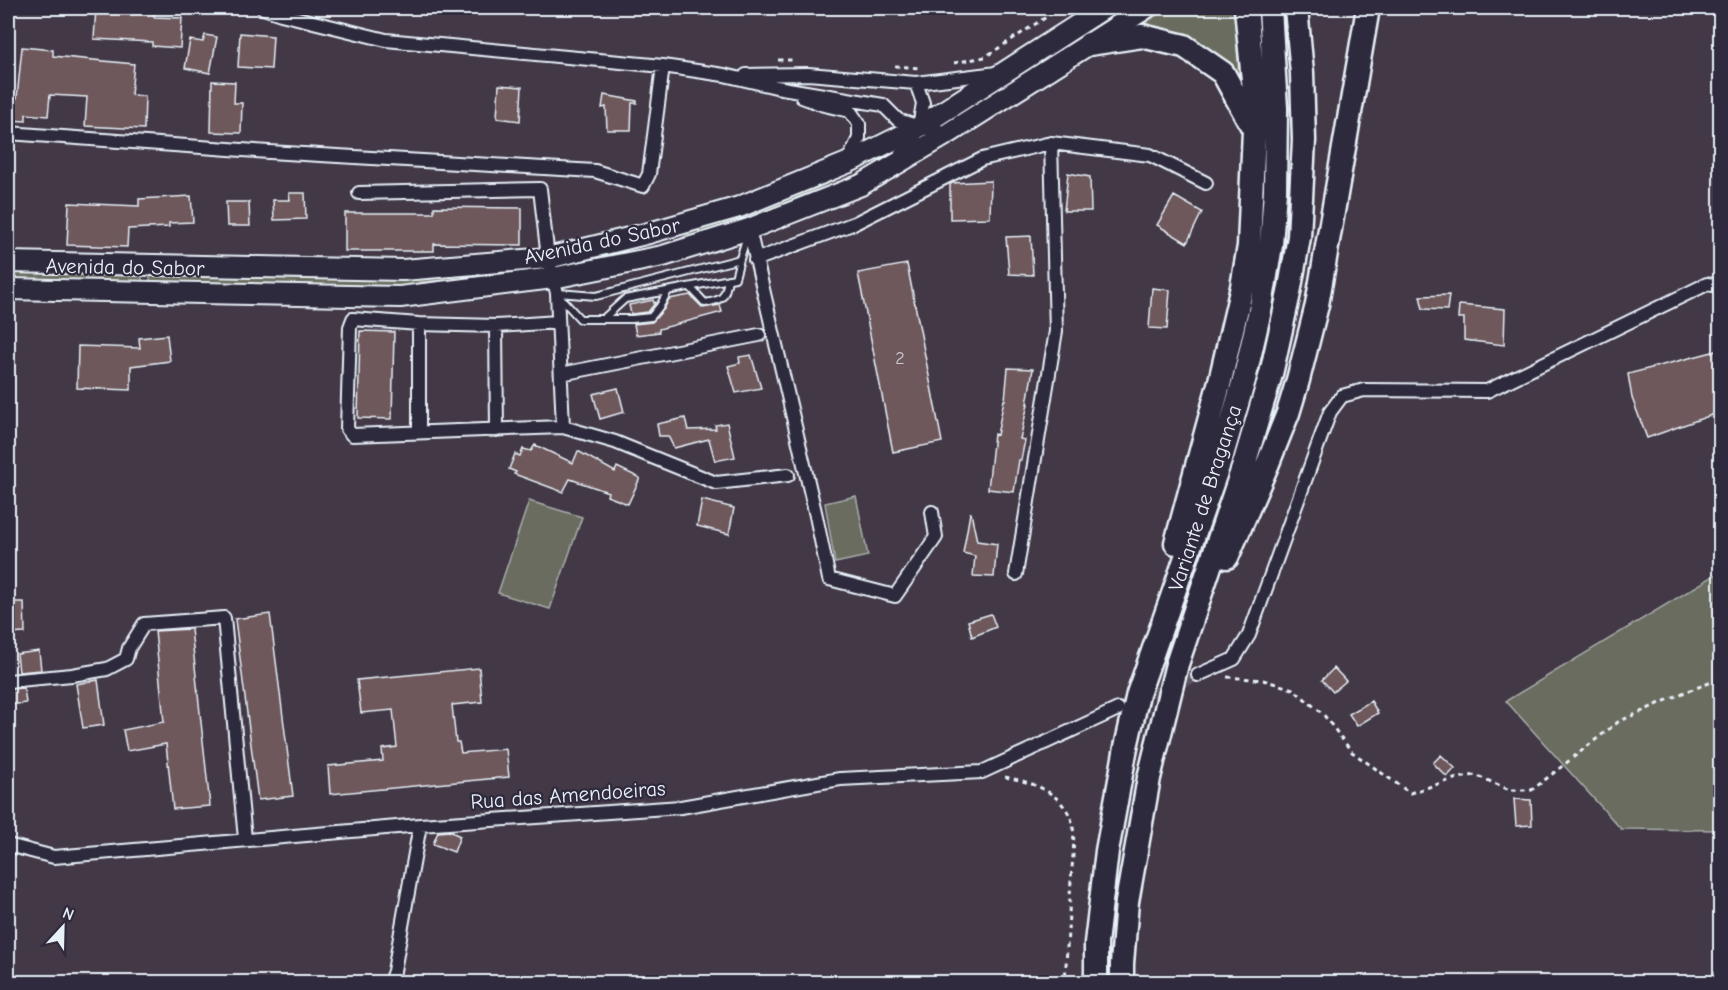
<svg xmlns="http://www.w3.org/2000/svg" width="1728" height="990" viewBox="0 0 1728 990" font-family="'Comic Neue',sans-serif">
  <rect width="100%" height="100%" fill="#423846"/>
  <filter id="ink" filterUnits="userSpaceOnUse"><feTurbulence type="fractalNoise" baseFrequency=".0167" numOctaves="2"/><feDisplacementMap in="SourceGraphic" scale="12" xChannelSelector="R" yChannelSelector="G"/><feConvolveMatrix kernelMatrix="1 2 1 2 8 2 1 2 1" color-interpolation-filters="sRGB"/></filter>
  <g filter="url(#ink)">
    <path fill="#6a6c5e" stroke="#a9aeab" stroke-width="1.5" d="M1113 8H1132L948 122 944 116Z
      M1168 8H1234L1239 75C1206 45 1186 32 1141 26Z
      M900 147 833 181 796 198 776 211 694 240 618 256 677 241 696 230 762 207Z
      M510 271 511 273 507 275 421 282 400 289 150 284V276L385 280 427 279Z
      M8 272 142 276V285L8 281Z
      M856 496 868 556 835 563 825 503Z
      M529 501 582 517 550 609 498 593Z
      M1720 572V830L1621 829 1506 701Z"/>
    <path fill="#6e595b" stroke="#e8f1f8" stroke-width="1.5" d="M96 8H120V9L154 11V17L182 18 180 48 152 46V42L94 39Z
      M240 33 273 36 271 69 238 67Z
      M205 35 217 37 210 73 185 68 190 40 203 42Z
      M22 47 53 50V56L134 64 131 95 145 96 144 129 85 126 87 97 50 95 48 116 26 114V121L8 120 11 97 17 98Z
      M212 81 235 82 234 103H242L241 133 211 132Z
      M499 85 522 87 520 121 497 118Z
      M604 95 637 101V103H632L631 130H607L606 107 602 108Z
      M1068 173 1090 177 1091 211H1064Z
      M991 181 990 218 950 219V185L952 183Z
      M289 193H305L306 219 274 220 273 200H290Z
      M191 196 193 222 169 223V227L128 229 127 247 67 245 69 203 139 206V199Z
      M1174 196 1202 212 1187 243 1157 225Z
      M226 202H249L250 226H227Z
      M434 207 522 208V245L434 244V251H345V213H434Z
      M1031 236 1033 275 1009 274 1006 237Z
      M907 264 942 442 893 452 858 273Z
      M1152 288 1170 290 1167 329 1149 328Z
      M690 295 703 308 720 305 722 312 659 329V332L636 335 634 324 652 322 664 309 669 299Z
      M1449 295 1447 310 1423 309 1420 296Z
      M653 300 654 303 656 302 648 312 631 314 629 305Z
      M1459 305 1505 309 1504 345 1464 340V318H1458Z
      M360 331 394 332 392 419 358 418Z
      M167 335 170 361 131 366V390L77 388 78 346 140 348 139 338Z
      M1720 350V412L1647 438 1632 398 1628 374Z
      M751 355 761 388 736 393 728 366 740 363 739 357Z
      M1008 368 1033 369 1027 404H1028L1020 439 1025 440 1021 460H1019L1014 492 988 489 994 434 997 435 1004 400H1005Z
      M618 388 624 412 600 419 593 394Z
      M685 418 688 430 716 429 715 425 727 423 735 457 715 461 709 439 674 448 668 436H659L657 424Z
      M535 445 573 463 578 451 615 472 617 467 640 478 628 504 607 496 608 492 570 479 563 492 514 474 516 472 509 469 515 454 520 456 523 449 531 451Z
      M702 500 734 508 729 534 697 526Z
      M970 513H971L977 541 997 544 994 577 973 576 975 556 963 553Z
      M8 602H24L25 633 8 634Z
      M270 614 293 796 258 800 235 619Z
      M991 614 996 627 972 637 968 621Z
      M191 629 210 806 173 809 166 744 127 751 123 730 164 722 155 631Z
      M39 651 41 670 19 672 17 654Z
      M479 668 482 702 452 705 456 742H459L461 753 506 749 509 777 330 794 328 766 383 761 382 749 397 747 393 710 361 713 357 680Z
      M1334 668 1346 681 1333 692 1322 680Z
      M98 680 104 725 83 728 76 684Z
      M24 688 26 703 8 705V689Z
      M1371 701 1378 713 1357 726 1349 714Z
      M1441 755 1455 768 1447 777 1433 763Z
      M1514 799 1531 800 1532 825 1516 826Z
      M449 831 460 836 454 852 433 844 438 832Z"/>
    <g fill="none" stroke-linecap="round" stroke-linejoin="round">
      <path stroke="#5b5461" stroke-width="12" stroke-dasharray="12 6" stroke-linecap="butt" d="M1136 702 1198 675"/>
      <g stroke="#e8f1f8" stroke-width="10">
        <path id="lane" d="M690 287 705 303C723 300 725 298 728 279
          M558 293 596 296 740 259 747 235
          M559 296 580 319H632L651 317 660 306 668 291
          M603 319 625 299 735 278 740 259"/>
      </g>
      <g stroke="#e8f1f8" stroke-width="16">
        <path id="street" d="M263 8 281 14 386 40 663 66 724 75 776 87 883 105 898 120 919 127 949 133
          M746 75 808 74 916 83 997 73
          M802 97 824 105 850 111 859 124V138L847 163
          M8 133 269 152 595 171 643 186 649 174 663 66
          M901 153 911 147 919 127 923 103 916 83
          M359 193 540 189 548 258 557 293 563 427 615 442 716 483 788 475
          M749 229 816 516 829 579 895 596 936 537 932 512
          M755 260 855 223 982 159 1051 143 1150 155 1206 183
          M558 322 496 326 419 324 353 319 350 327 347 429 352 435 563 427
          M419 324V432
          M496 326 497 430
          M561 374 759 335
          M1016 574 1056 331 1051 143
          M1198 675 1234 659 1249 635 1330 412 1342 396 1364 390 1487 391 1707 284 1720 286
          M8 681 72 675 107 669 126 659 129 648 144 624 224 618 245 839
          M8 845 54 857 420 825 681 807 840 779 982 772 1118 709
          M390 982 394 971 420 825"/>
      </g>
      <g stroke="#e8f1f8" stroke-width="24">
        <path id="primary" d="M8 262 403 270 548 258 649 233 739 207 847 163 919 127 1104 8
          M8 289 400 297 553 278 663 256 749 229 861 185 949 133 1146 8"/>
      </g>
      <g stroke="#e8f1f8" stroke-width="27">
        <path id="highway" d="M1089 44 1142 36 1184 46 1223 73 1252 126
          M1176 543 1220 381 1242 287 1249 246 1254 130V90L1246 8
          M1227 557 1268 463 1288 413 1298 380 1317 305 1368 8
          M1096 982V943L1107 851 1126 747 1138 694 1223 452 1244 380 1261 306 1271 245 1275 191 1276 109 1270 8
          M1122 982V964L1127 902 1149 778 1177 664 1243 468 1271 374 1289 293 1299 237 1304 140 1302 73 1296 8"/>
      </g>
      <path stroke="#e8f1f8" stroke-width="3" stroke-dasharray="4.5 4.5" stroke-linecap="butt" d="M778 60H796
        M954 63 985 57 1060 8
        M895 66 921 68
        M1227 677 1263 680 1293 689 1323 714 1352 752 1410 793 1454 779 1475 775 1510 790H1532L1618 722 1685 692 1720 679
        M1005 777C1031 782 1057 790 1070 816 1077 829 1072 864 1071 880 1069 914 1067 948 1065 982"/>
      <use href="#lane" stroke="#2f2a3d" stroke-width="6"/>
      <use href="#street" stroke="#2f2a3d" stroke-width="12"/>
      <use href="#primary" stroke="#2f2a3d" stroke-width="20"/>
      <use href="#highway" stroke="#2f2a3d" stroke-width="22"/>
    </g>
  </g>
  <g text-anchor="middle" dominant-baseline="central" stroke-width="4.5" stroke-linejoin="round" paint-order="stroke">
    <g font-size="18" fill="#cacbd1">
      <text x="900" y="358">2</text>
    </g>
    <g font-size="21" fill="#e8f1f8" stroke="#2f2a3d">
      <text transform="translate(602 241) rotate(-12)">Avenida do Sabor</text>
      <text transform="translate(125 267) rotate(1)">Avenida do Sabor</text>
      <text transform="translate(1205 498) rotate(-72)">Variante de Bragança</text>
      <text transform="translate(568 795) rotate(-4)">Rua das Amendoeiras</text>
    </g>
  </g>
  <rect width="1728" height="990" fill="none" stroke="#2f2a3d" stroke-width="30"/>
  <rect x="15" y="15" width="1698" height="960" fill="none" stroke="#e8f1f8" stroke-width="2" filter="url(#ink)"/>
  <g transform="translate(63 927) rotate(22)" stroke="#2f2a3d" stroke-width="4.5" paint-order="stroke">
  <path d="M0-4.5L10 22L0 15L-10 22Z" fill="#e8f1f8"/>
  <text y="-9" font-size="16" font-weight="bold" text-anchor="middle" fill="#e8f1f8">N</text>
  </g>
</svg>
